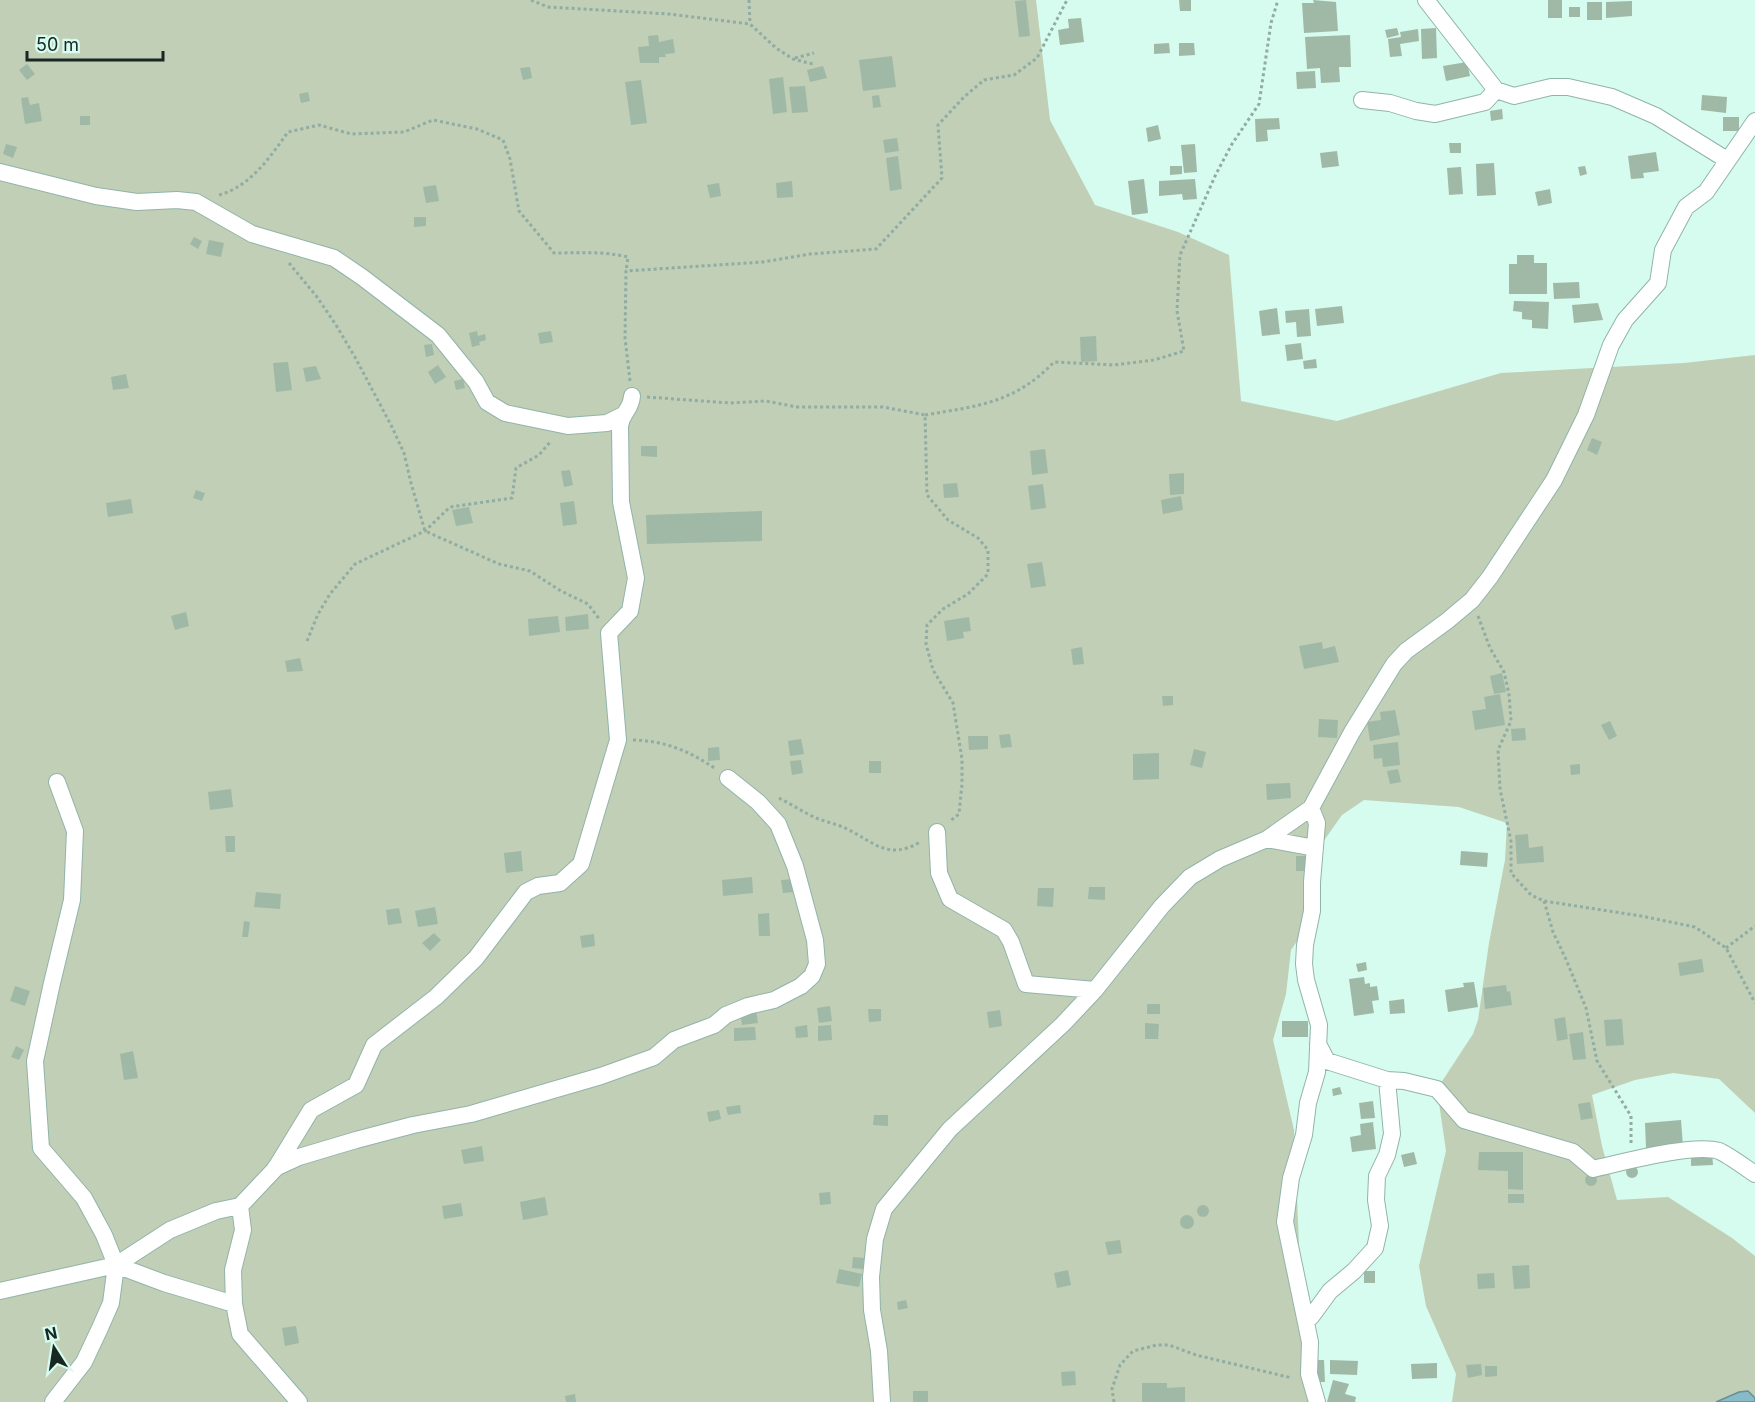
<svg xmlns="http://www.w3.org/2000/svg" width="1755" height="1402" viewBox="0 0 1755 1402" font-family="Inter,sans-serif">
  <rect width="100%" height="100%" fill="#d6fbef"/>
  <path fill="#c0cfb6" d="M0 0H1036L1050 120 1095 205 1178 232 1229 255 1241 401 1337 421 1501 373 1684 363 1755 355V1113L1719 1079 1673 1073 1635 1080 1592 1095 1602 1146 1617 1200 1668 1197 1732 1238 1755 1256V1398L1748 1391 1739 1392 1715 1402H1452L1456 1374 1426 1306 1419 1266 1446 1151 1437 1089 1473 1034 1478 1020 1489 943 1505 860 1507 823 1459 807 1364 800 1342 815 1318 849 1300 937 1291 950 1286 994 1273 1040 1294 1130 1300 1267 1322 1402H0Z"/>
  <path fill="#87bbc8" stroke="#668f96" stroke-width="1.5" d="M1748 1391 1755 1398V1402H1716L1739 1392Z"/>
  <path fill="#9fb9a6" d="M1026 0 1030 36 1019 37 1015 1Z
    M1179 0H1191V11H1180Z
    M1313 0 1336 2 1338 31 1304 33 1302 3H1314Z
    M1548 0H1562V18H1548Z
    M1632 1V16L1606 18V2Z
    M1587 2H1602V20H1587Z
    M1569 7H1580V17H1569Z
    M1081 18 1084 42 1060 45 1058 30 1069 28 1068 19Z
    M1397 28 1399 35 1387 38 1385 30Z
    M1436 28 1437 58 1422 59 1421 29Z
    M1418 29 1419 41 1400 44 1402 56 1390 57 1388 39 1401 37 1400 32Z
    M658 35 659 42 673 39 675 53 665 54 666 57H659V63H640L638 47 649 46 648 36Z
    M1350 35 1351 67H1339L1340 82 1321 83 1320 68 1307 69 1305 37Z
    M1169 43 1170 53 1154 54V44Z
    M1179 43H1194L1195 55 1179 56Z
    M892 56 896 87 863 91 859 60Z
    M1467 62 1470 76 1446 81 1443 66Z
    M27 64 35 74 27 80 19 70Z
    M823 66 827 78 810 82 807 70Z
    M530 67 532 78 523 80 520 68Z
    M1315 71 1316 88 1297 89 1296 72Z
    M783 77 787 112 773 114 769 79Z
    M641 80 647 123 631 125 625 82Z
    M805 86 808 112 792 113 789 87Z
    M308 92 310 101 301 103 299 94Z
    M879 95 881 107 873 108 872 96Z
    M1702 95 1727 97 1726 113 1701 110Z
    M28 97 30 105 39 103 42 121 25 124 21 98Z
    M1502 109 1503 119 1491 121 1490 111Z
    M80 116H90V125H80Z
    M1723 117H1739V131H1723Z
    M1279 118 1280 129 1267 130 1268 141 1256 142 1255 119Z
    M1158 125 1161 139 1148 142 1146 128Z
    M897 138 899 151 885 153 883 140Z
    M1449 143H1461V153H1450Z
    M6 144 17 147 13 158 3 154Z
    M1195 144 1197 172 1184 173 1181 145Z
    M1337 151 1339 166 1322 168 1320 153Z
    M1656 152 1659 171 1643 173 1644 178 1631 179 1628 156Z
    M898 156 902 189 890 191 886 158Z
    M1494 163 1496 195 1477 196 1476 164Z
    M1170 166H1182V174L1170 175Z
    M1585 166 1587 174 1580 176 1578 167Z
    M1461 167 1463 194 1449 195 1447 168Z
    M1144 179 1148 213 1132 215 1128 181Z
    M1195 179 1197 199 1183 200 1182 194 1159 196V181Z
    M792 181 793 197 777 198 776 183Z
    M719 183 721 196 710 198 707 185Z
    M436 185 439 201 426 203 423 187Z
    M1550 189 1552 203 1538 206 1535 192Z
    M414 217H426V226L414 227Z
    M194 237 202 241 198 249 190 244Z
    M209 240 224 243 221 257 206 254Z
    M1517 255H1534V263H1547V294H1509V264H1517Z
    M1579 282 1580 298 1554 299 1553 283Z
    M1514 301 1549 302 1548 329 1532 328V320L1522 319V312L1513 311Z
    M1598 303 1603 320 1574 323 1572 305Z
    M1342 306 1344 323 1317 326 1315 309Z
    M1277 308 1280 334 1262 336 1259 311Z
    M1309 309 1311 336 1297 337 1296 322 1286 323 1285 311Z
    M477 331 478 336 485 334 486 340 479 342 480 345 472 347 469 333Z
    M551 331 553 342 540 344 538 333Z
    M1096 336 1097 361 1081 362 1080 337Z
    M1301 343 1303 359 1287 361 1285 345Z
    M432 344 434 355 426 357 424 345Z
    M1316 359 1317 368 1304 369 1303 361Z
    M288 362 292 390 276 392 273 363Z
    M438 365 446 377 435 384 428 372Z
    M316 366 321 379 306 382 303 368Z
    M126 374 129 388 113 390 111 377Z
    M463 379 465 388 456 390 454 381Z
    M1592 438 1602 442 1597 455 1587 450Z
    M641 446H657V457L641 456Z
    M1045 449 1048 473 1032 475 1030 451Z
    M570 470 573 485 564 487 561 471Z
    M1184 473V494L1170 495 1169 474Z
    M957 483 959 497 944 498 943 484Z
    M1043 484 1046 508 1031 510 1028 486Z
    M196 490 205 493 202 501 193 498Z
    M1181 496 1183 510 1163 514 1161 500Z
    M131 499 133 513 108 517 106 503Z
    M574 501 577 524 563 526 560 503Z
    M469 507 473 523 456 526 452 510Z
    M762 511V541L647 544 646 515Z
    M1042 562 1046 586 1031 588 1027 564Z
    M186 612 189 626 175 630 171 616Z
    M588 614 589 629 566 631 565 617Z
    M558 616 560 632 529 636 528 619Z
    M969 617 971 631 963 632 964 638 947 641 944 621Z
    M1322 642 1323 649 1335 646 1339 662 1304 669 1299 646Z
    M1082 647 1084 664 1073 665 1071 649Z
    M300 658 303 671 287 672 285 661Z
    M1502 673 1506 692 1494 694 1490 676Z
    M1500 694 1505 725 1475 730 1472 711 1486 709 1484 697Z
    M1162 696H1173V705L1163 706Z
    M1395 710 1400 735 1370 741 1367 722 1381 720 1380 712Z
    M1319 719 1338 720 1337 738 1318 737Z
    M1610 721 1617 736 1609 740 1601 725Z
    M1525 728 1526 740 1512 741 1511 729Z
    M1010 734 1012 747 1001 748 999 735Z
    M968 736H988V749L969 750Z
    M801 739 804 754 790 756 788 741Z
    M1398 742 1400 765 1383 767 1382 758 1374 759 1373 745Z
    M719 747 720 760 708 761V748Z
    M1194 749 1206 752 1202 768 1190 765Z
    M1159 753V779L1133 780V754Z
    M801 760 803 773 792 775 790 761Z
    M869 761H881V773H869Z
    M1580 764V774L1571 775 1570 765Z
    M1398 769 1401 782 1390 784 1387 771Z
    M1290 783 1291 798 1267 800 1266 784Z
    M231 789 233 807 210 810 208 792Z
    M1528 834 1529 848 1543 846 1544 862 1517 864 1515 835Z
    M225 836H235V852H226Z
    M521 851 523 871 506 873 504 853Z
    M1461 851 1488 853 1487 867 1460 865Z
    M1296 856H1312V871H1296Z
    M752 877 753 893 723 896 722 880Z
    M793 879 794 892 783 893 781 880Z
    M1089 887H1105V900L1088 899Z
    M1038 888H1054L1053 907 1037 906Z
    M256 892 281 894 280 909 254 907Z
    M435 907 438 924 418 927 415 911Z
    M399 908 402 923 388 925 386 910Z
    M769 913 770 936H759L758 914Z
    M244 921 250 922 248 937H242Z
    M434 933 441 940 430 951 422 943Z
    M594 934 595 946 582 948 580 936Z
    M1702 959 1704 972 1680 976 1678 963Z
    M1366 962 1367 970 1358 972 1356 964Z
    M1364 977 1365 984 1370 983V987L1377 986 1379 1000 1372 1001 1374 1013 1354 1016 1349 979Z
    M1474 982 1478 1007 1448 1012 1445 990 1464 987 1463 983Z
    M1506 985 1507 992 1510 991 1512 1005 1485 1009 1483 988Z
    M15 986 30 991 25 1006 10 1001Z
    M1404 999 1405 1013 1390 1014 1389 1001Z
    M1147 1004H1160V1014H1147Z
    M830 1006 832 1021 819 1023 817 1008Z
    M868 1009H881V1021L869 1022Z
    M756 1010 758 1023 742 1025 740 1012Z
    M1000 1010 1002 1026 989 1028 987 1012Z
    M1565 1017 1568 1039 1557 1041 1554 1019Z
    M1622 1019 1624 1045 1606 1046 1604 1020Z
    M1282 1021H1308V1037H1282Z
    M1145 1023 1159 1024 1158 1039H1145Z
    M807 1025 808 1037 796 1038 795 1027Z
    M831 1025 832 1040 818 1041V1026Z
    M755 1027 756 1040 734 1041V1028Z
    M1583 1032 1586 1059 1573 1060 1569 1034Z
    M16 1046 24 1050 19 1060 11 1057Z
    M133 1051 138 1078 124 1080 120 1054Z
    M1340 1087 1342 1094 1333 1096 1332 1089Z
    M1373 1101 1375 1118 1361 1119 1359 1103Z
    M1590 1102 1593 1118 1581 1120 1578 1104Z
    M740 1105 741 1113 728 1115 726 1107Z
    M719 1110 721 1119 709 1122 707 1112Z
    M874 1115H888V1126L873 1125Z
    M1681 1120 1683 1146 1646 1148 1645 1123Z
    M1373 1122 1376 1149 1352 1152 1350 1137 1361 1135 1360 1124Z
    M482 1146 484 1161 464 1164 461 1150Z
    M1414 1152 1417 1164 1404 1167 1401 1155Z
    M1479 1152H1523V1190L1508 1189V1171L1478 1170Z
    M1712 1152 1713 1165 1691 1166V1153Z
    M1626 1172a6 6 0 1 1 12 0a6 6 0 1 1-12 0Z
    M1585 1180a6 6 0 1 1 12 0a6 6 0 1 1-12 0Z
    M830 1192 831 1204 820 1205 819 1193Z
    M1508 1194H1524V1203H1508Z
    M545 1197 548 1215 523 1220 520 1202Z
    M461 1203 463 1216 444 1219 442 1206Z
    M1197 1211a6 6 0 1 1 12 0a6 6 0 1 1-12 0Z
    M1180 1222a7 7 0 1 1 14 0a7 7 0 1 1-14 0Z
    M1120 1240 1122 1253 1108 1255 1105 1242Z
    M853 1257 864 1258 863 1269 852 1268Z
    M1529 1265 1530 1288 1514 1289 1512 1266Z
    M839 1269 862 1274 859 1287 836 1283Z
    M1068 1270 1071 1285 1057 1288 1054 1273Z
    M1364 1271H1375V1283H1364Z
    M1494 1273 1495 1288 1478 1289 1477 1274Z
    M906 1300 908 1308 898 1310 897 1302Z
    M296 1326 299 1343 285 1346 282 1328Z
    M1312 1360H1324L1325 1382H1313Z
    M1330 1360 1358 1361 1357 1375 1330 1374Z
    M1437 1363V1378L1412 1379 1411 1364Z
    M1481 1364 1482 1375 1468 1378 1466 1365Z
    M1485 1366H1497V1376L1485 1377Z
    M1075 1371 1076 1385 1062 1386 1061 1372Z
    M1333 1380 1349 1384 1345 1394 1356 1397 1355 1402H1327Z
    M1142 1383H1167V1388L1185 1387V1402H1142Z
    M913 1391H928V1402H913Z
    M575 1394 576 1402H566L565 1396Z"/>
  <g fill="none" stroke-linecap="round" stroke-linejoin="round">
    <g stroke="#91b4a9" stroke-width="18">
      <path id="minor" d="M1426 0 1496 90 1514 96 1551 87H1568L1612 97 1656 116 1727 160
        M1362 100 1390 103 1416 111 1435 114 1485 102 1496 90
        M0 172 96 196 137 202 177 200 196 202 252 234 334 258 362 277 438 335 476 382 487 402 505 413 568 426 607 423 621 416
        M1311 808 1317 823 1312 882V911L1305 945 1304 964 1306 980 1319 1025 1317 1072 1308 1103 1304 1135 1291 1178 1285 1222 1310 1342 1309 1374 1317 1402
        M937 832 939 873 950 899 1004 930 1011 942 1026 984 1095 990
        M1267 839 1315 848
        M1318 1044 1327 1061 1387 1080 1404 1081 1437 1089 1464 1120 1573 1152 1593 1169C1621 1163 1693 1143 1719 1151 1727 1154 1746 1168 1755 1174
        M275 1168 299 1157 356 1140 413 1125 471 1114 601 1076 654 1057 674 1040 714 1025 726 1015 748 1006 774 1000 801 986 812 976 817 964 815 940 795 866 778 824 758 802 728 778
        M240 1206 243 1230 233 1270 234 1304 240 1334 299 1402
        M116 1265 164 1283 234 1304
        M0 1291 116 1265 170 1230 216 1211 240 1206 275 1169 311 1110 356 1085 374 1045 436 997 476 958 526 892 538 886 560 883 581 864 618 740 609 633 630 611 636 578 621 502 620 426C622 411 631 411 632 396
        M1311 1317 1330 1291 1354 1271 1375 1248 1380 1226 1376 1200 1377 1176 1387 1155 1392 1134 1387 1080
        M53 1402 84 1362 100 1328 111 1303 116 1265 104 1235 84 1198 41 1148 35 1061 52 983 72 900 75 831 57 782
        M882 1402 879 1351 872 1310 871 1277 875 1239 884 1209 950 1129 1063 1024 1095 990 1162 906 1190 877 1220 859 1267 839 1311 808 1352 732 1394 664 1406 651 1447 621 1472 600 1490 577 1554 480 1586 415 1611 345 1625 320 1658 283 1663 250 1686 207 1706 192 1755 121"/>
    </g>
    <path stroke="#90aca3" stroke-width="3" stroke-dasharray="3 3" stroke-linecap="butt" d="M531 0 548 7 669 14 750 24 776 48 793 59 813 64
      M749 0 750 24
      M795 58 814 53
      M219 195C251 186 270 157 288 132L319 125 351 134 404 132 433 120 477 129 503 140 510 159 519 211 554 253C579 253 603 251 628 257L626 271
      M289 263 317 297 336 325 356 359 392 427 404 453 411 483 425 531 499 564 530 571 561 591 588 604 600 620
      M630 381 625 338 626 271 763 262 810 254 876 249 942 178 938 125 964 97 984 80 1014 75 1037 58 1067 0
      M647 397 730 403 766 401 797 407H883L925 415 927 495 948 520 978 538 988 550V574L968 594 943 609 927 625 926 644 933 670 953 703 962 759V784L959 814 950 821
      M925 415C978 406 1015 403 1054 362L1114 365 1154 360 1184 351 1177 311 1180 255 1216 174 1232 144 1259 104 1271 23 1278 0
      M1478 616 1490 648 1504 672 1509 694 1511 721 1498 750 1500 789 1511 841V873L1531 895 1544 901 1641 916 1695 927 1726 948 1755 1003
      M307 641 318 614 330 594 355 564 425 531 450 507 512 498 516 468 539 455 551 441
      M633 740C666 741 689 751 716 769
      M779 798C791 804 803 812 816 818 826 822 837 824 847 829 874 842 888 861 920 842
      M1544 901 1553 932 1565 957 1586 1008 1597 1061 1631 1116V1144
      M1726 948 1755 926
      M1114 1402 1112 1389 1120 1365 1133 1351 1157 1345H1169L1196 1355 1292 1378"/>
    <use href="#minor" stroke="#fff" stroke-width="16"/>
  </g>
  <g transform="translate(54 1348) rotate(348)" stroke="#d6fbef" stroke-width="4.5" paint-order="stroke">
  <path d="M0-4.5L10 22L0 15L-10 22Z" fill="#192723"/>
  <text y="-9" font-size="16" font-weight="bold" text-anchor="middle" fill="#192723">N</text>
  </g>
  <path d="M27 51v9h136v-9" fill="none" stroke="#192723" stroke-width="3"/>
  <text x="36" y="51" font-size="18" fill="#192723" stroke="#d6fbef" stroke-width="4.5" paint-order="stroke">50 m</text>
</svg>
